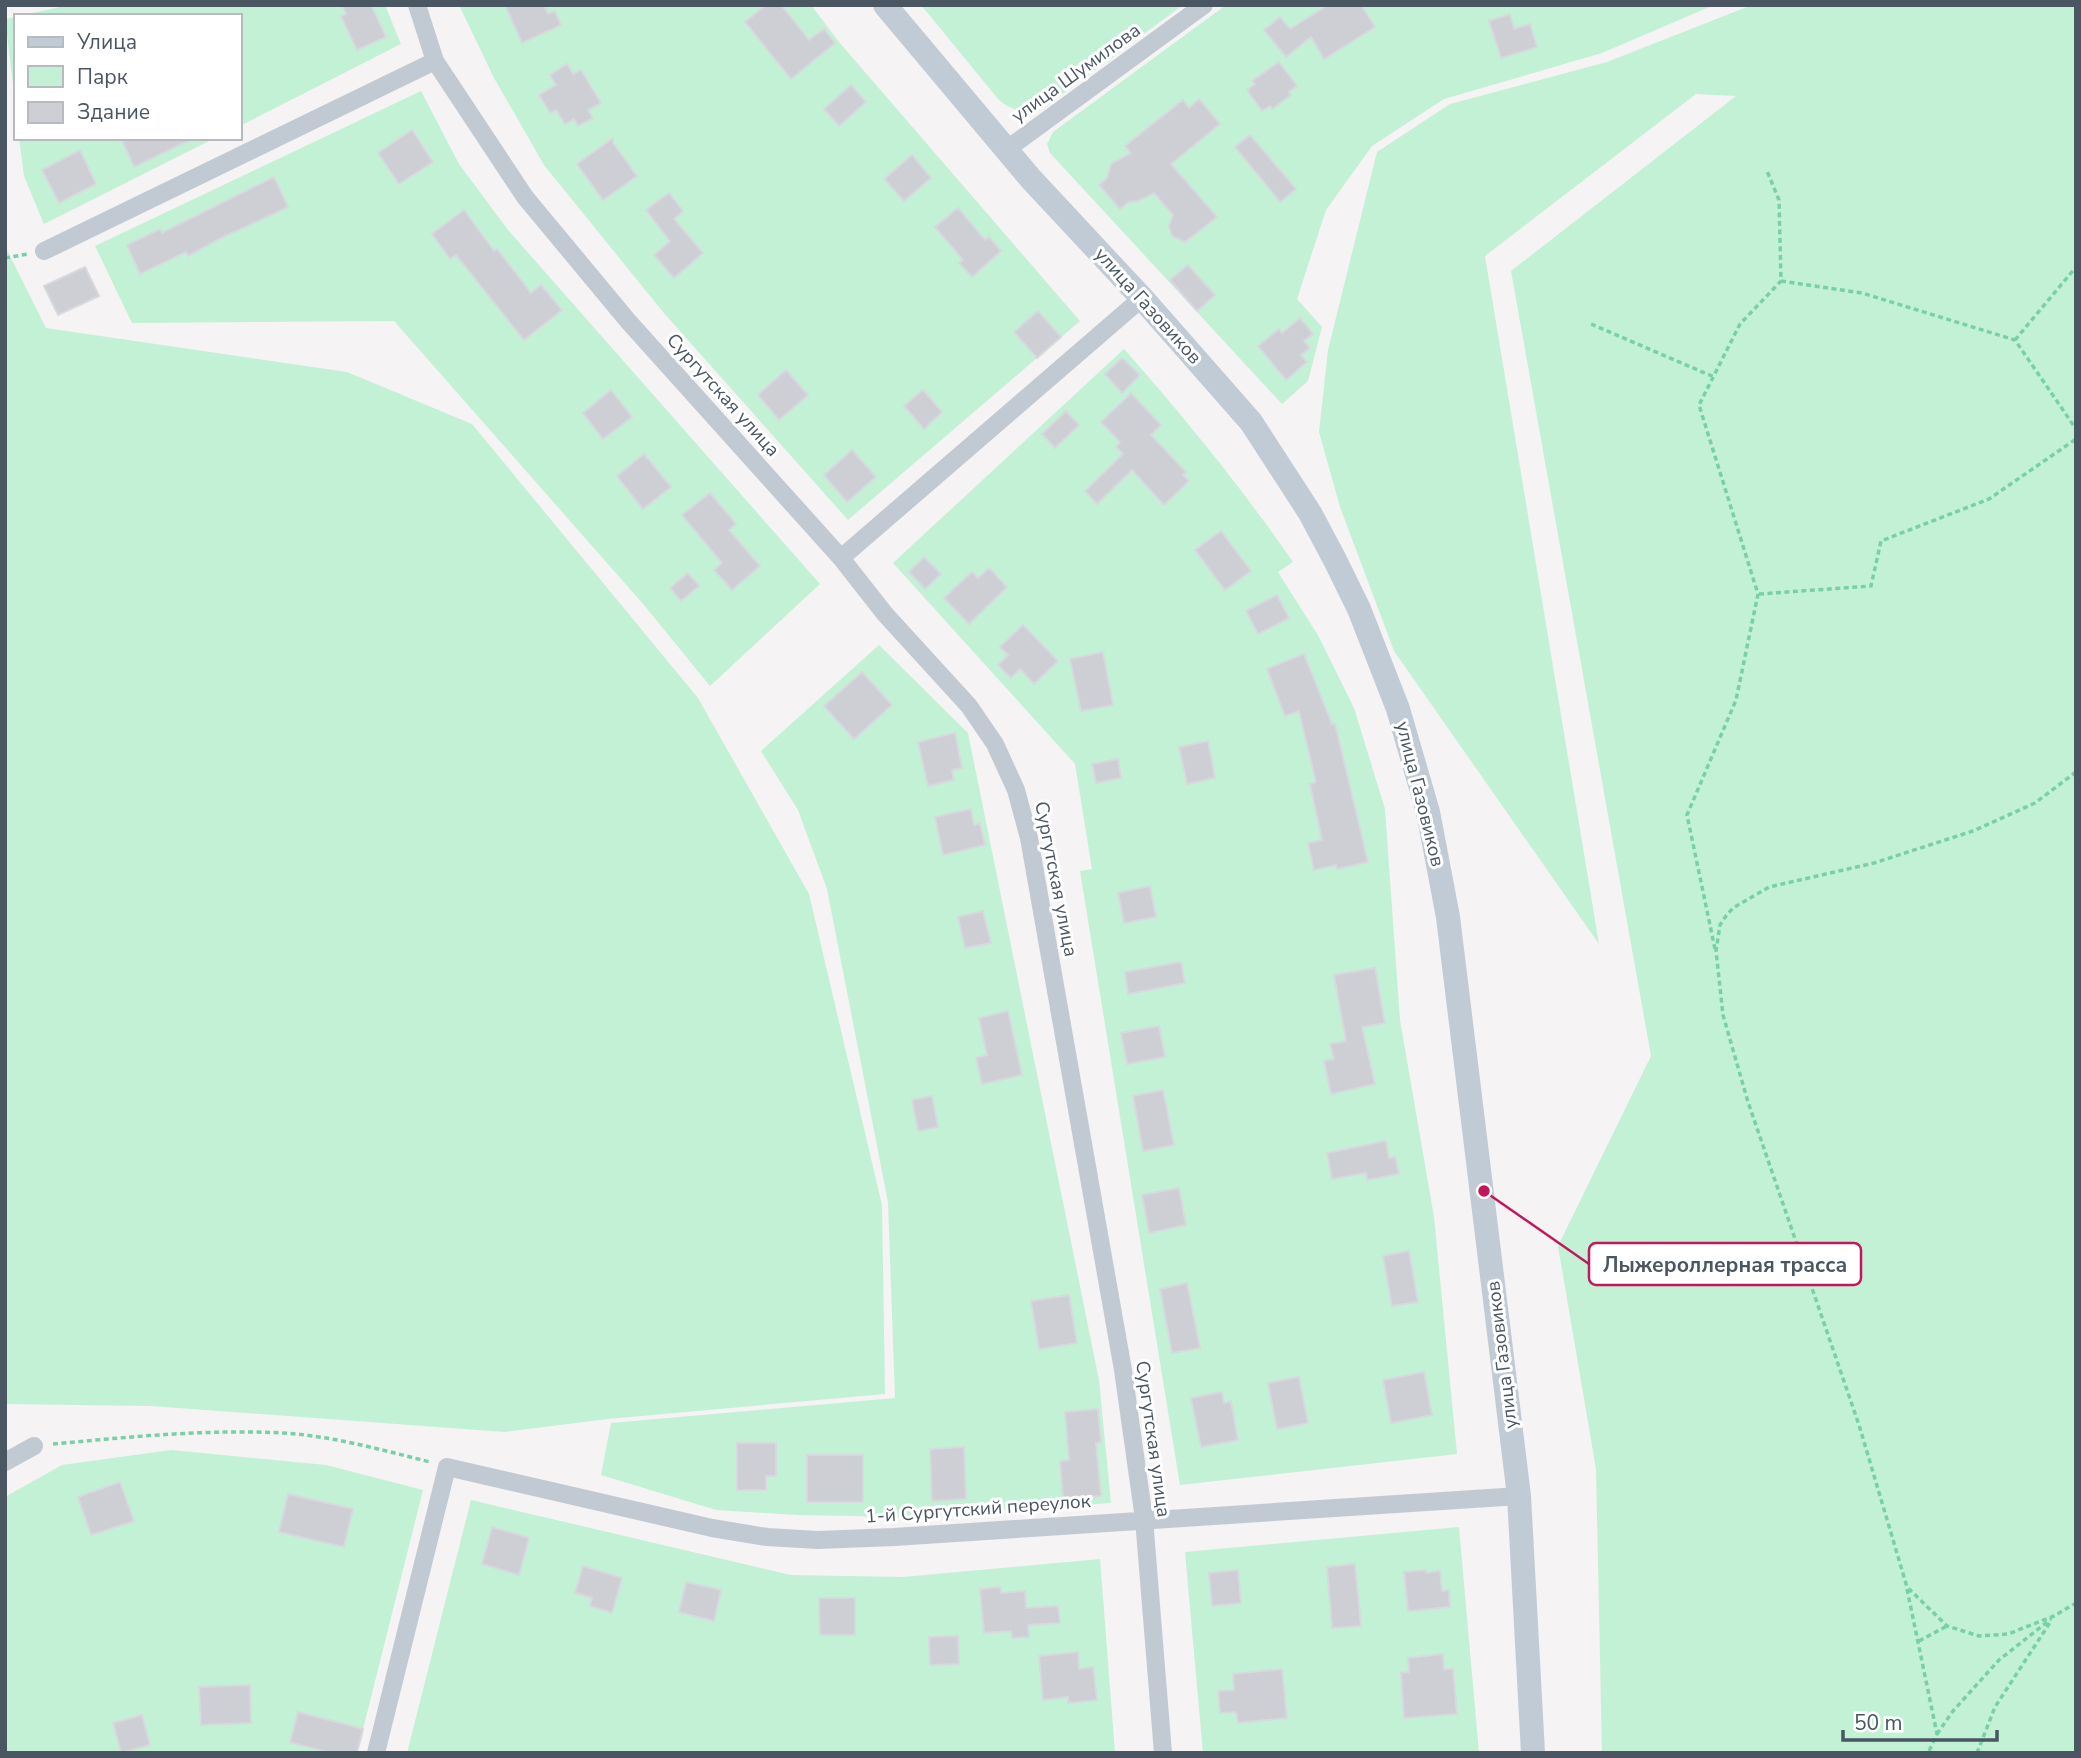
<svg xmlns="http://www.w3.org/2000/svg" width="2081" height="1758" viewBox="0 0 2081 1758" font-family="'Nunito Sans',sans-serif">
  <rect width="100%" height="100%" fill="#f5f3f3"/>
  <path fill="#c3f1d5" d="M60 5H385L401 44 240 126V16H20L60 7Z
    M459 5H811L839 42 1080 321 848 520 663 312 544 165 494 78Z
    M921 5H1183L1045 107C1028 115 1013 112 999 100Z
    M1226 5H1714L1602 53 1444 99 1372 146 1326 210 1297 299 1322 327 1308 381 1282 404 1050 153 1047 144 1053 132Z
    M1752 5H2076V1753H1602L1596 1469 1558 1246 1651 1056 1511 271 1736 96 1696 94 1485 256 1599 944 1394 651 1340 507 1319 432 1328 350 1377 152 1450 104 1607 62Z
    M16 17V108L5 19Z
    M421 91 459 164 508 230 820 584 710 686 644 605 394 321 132 323 95 246Z
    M19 138H215L44 224 24 176Z
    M5 246 46 328 347 372 472 424 698 698 809 894 882 1205 885 1394 608 1419 505 1432 151 1406 5 1404Z
    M1124 349C1185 418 1241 487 1293 562L1278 572 1319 637 1354 708 1385 809 1400 1020 1434 1217 1457 1454 1180 1485 1080 871 1092 869 1075 764 893 563Z
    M879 645 968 733 1099 1380 1111 1503 903 1517 798 1515 716 1510 601 1475 611 1423 895 1398 888 1202 827 889 798 810 761 751Z
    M171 1450 326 1465 423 1490 357 1753H5V1497L62 1465Z
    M471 1500 791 1575 903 1577 1100 1559 1115 1753H407Z
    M1459 1527 1479 1753H1203L1185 1552Z"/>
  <path fill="#cdcfd5" stroke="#d7d9de" stroke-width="2" d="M342 5H371L386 37 357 50 341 16 346 14Z
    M505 5H544L548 14 555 11 561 25 522 43Z
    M766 5H781L809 40 824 29 835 43 791 79 745 22Z
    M1328 5H1361L1375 27 1324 59 1311 37 1286 57 1264 30 1280 17 1290 29Z
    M1510 14 1514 29 1530 24 1537 47 1501 58 1489 21Z
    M1279 62 1297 86 1289 92 1291 95 1272 109 1270 106 1262 111 1247 90 1255 84 1252 81Z
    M567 64 573 74 581 70 601 103 588 110 593 118 578 126 574 119 565 124 556 110 550 113 539 95 556 85 550 75Z
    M851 85 866 102 839 126 824 109Z
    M1199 99 1220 124 1171 164 1217 217 1185 242 1172 236 1169 226 1173 215 1154 193 1138 201 1129 202 1120 209 1099 185 1107 178 1111 164 1131 153 1125 146 1183 100 1189 108Z
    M412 130 433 162 399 184 378 153Z
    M1250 135 1296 189 1280 202 1235 147Z
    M121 138H194L134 167Z
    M613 138V143L637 176 603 200 577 164Z
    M80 150 96 184 59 203 42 170Z
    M912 155 931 178 904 201 884 179Z
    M274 177 288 207 221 238 188 256 186 252 140 274 127 245 160 229 162 233Z
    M669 193 683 211 674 219 703 253 674 278 654 255 670 241 646 210Z
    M958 208 985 240 989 237 1001 251 972 277 959 263 963 260 935 227Z
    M464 210 494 251 497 249 531 293 541 285 562 310 524 340 456 255 450 259 432 234Z
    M1188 265 1215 295 1197 311 1170 280Z
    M85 267 99 296 58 315 44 286Z
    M1038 311 1061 337 1037 358 1014 332Z
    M1300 318 1313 334 1304 341 1310 348 1301 355 1307 362 1286 380 1258 346 1279 329 1282 333Z
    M1122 358 1140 375 1122 393 1105 374Z
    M786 370 808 395 779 420 758 395Z
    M611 390 632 417 603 439 583 413Z
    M923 390 942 412 924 429 904 406Z
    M1131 393 1161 425 1151 435 1186 472 1183 475 1189 481 1164 505 1132 470 1097 504 1085 491 1123 454 1116 447 1120 442 1101 422Z
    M1066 411 1079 425 1055 448 1042 434Z
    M852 450 876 477 847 502 824 475Z
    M644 454 671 487 643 509 617 476Z
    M710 493 736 524 729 530 760 566 732 590 714 570 722 563 682 515Z
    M1221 531 1251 571 1225 590 1195 550Z
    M924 557 941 574 925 589 909 572Z
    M989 568 1007 587 969 624 944 598 972 572 978 578Z
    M688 573 699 586 681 601 670 588Z
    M1277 595 1289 618 1258 634 1246 611Z
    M1023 625 1058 661 1034 684 1020 669 1011 678 998 665 1008 655 1000 647Z
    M1103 652 1113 705 1081 711 1070 659Z
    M1304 654 1332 724H1335L1368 862 1337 869 1336 865 1314 870 1308 843 1322 840 1310 784 1316 782 1299 711 1285 716 1267 669Z
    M862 672 892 705 854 739 824 706Z
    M955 733 962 768 952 770 954 780 928 786 918 742Z
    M1208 741 1215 778 1187 784 1179 747Z
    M1118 759 1121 778 1096 783 1092 764Z
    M971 809 974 825 980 823 985 845 943 855 935 817Z
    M1150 886 1156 917 1124 923 1118 893Z
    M983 911 991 943 965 948 958 917Z
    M1181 962 1185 983 1128 994 1125 972Z
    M1375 968 1385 1023 1362 1027 1375 1084 1331 1094 1324 1061 1334 1059 1330 1044 1346 1041 1334 975Z
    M1008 1011 1022 1075 982 1084 976 1058 987 1055 979 1018Z
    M1159 1026 1165 1057 1127 1064 1121 1033Z
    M1163 1090 1174 1145 1143 1151 1133 1096Z
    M932 1096 938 1127 918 1131 912 1100Z
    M1386 1141 1389 1158 1395 1157 1399 1174 1367 1180 1366 1173 1332 1179 1327 1153Z
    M1179 1188 1186 1225 1149 1233 1142 1195Z
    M1409 1251 1418 1302 1392 1306 1383 1256Z
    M1187 1283 1200 1348 1172 1353 1160 1289Z
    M1069 1295 1077 1343 1039 1349 1031 1301Z
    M1424 1372 1432 1415 1391 1423 1383 1380Z
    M1299 1377 1308 1423 1277 1429 1268 1383Z
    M1222 1392 1224 1403 1231 1401 1238 1440 1201 1447 1191 1398Z
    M1098 1409 1101 1442 1096 1443 1101 1496 1063 1499 1060 1461 1069 1460 1065 1412Z
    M737 1443H776V1476H766V1490H737Z
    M964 1447 966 1499 932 1501 930 1449Z
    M807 1455H863V1502H807Z
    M120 1482 134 1521 91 1535 78 1497Z
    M288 1494 353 1509 344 1547 279 1532Z
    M492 1527 529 1538 519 1575 482 1564Z
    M1355 1564 1361 1626 1332 1628 1327 1567Z
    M583 1566 622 1578 612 1613 590 1606 592 1598 575 1593Z
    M1238 1570 1241 1603 1212 1606 1209 1573Z
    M1426 1570V1573L1440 1571 1442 1591 1449 1590 1450 1607 1408 1611 1404 1572Z
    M686 1582 721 1590 714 1621 679 1612Z
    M1000 1587 1001 1593 1025 1591 1026 1608 1058 1606 1060 1623 1028 1625 1029 1637 1012 1638 1011 1631 984 1633 980 1589Z
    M819 1598H855V1635H820Z
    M958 1636 959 1664 930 1665 929 1637Z
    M1078 1652 1079 1669 1093 1667 1097 1700 1068 1703V1697L1043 1700 1039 1656Z
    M1443 1654 1444 1669H1453L1457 1714 1404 1718 1401 1673 1409 1672 1408 1658Z
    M1282 1669 1287 1718 1238 1723 1236 1712 1220 1713 1218 1691 1234 1690 1233 1674Z
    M250 1685 251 1723 201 1725 199 1687Z
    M298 1712 363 1729 357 1753H330L290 1742Z
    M142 1715 150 1745 121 1753 113 1723Z"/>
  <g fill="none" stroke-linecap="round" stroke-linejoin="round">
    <path stroke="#7ad0a6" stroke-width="3.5" stroke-dasharray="5 3.5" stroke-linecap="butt" d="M5 258 28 254
      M1781 281 1862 293 2015 340 2076 429
      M1591 324 1714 377
      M2015 340 2076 267
      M1759 594 1871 586 1881 541 1989 499 2076 439
      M2076 772 2035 803 1973 831 1874 863 1769 887 1733 908 1726 916 1720 925 1716 951 1723 1015 1748 1102 1859 1425 1907 1587 1947 1626 1979 1636 2008 1634 2054 1616 2076 1603
      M1715 949 1687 815 1736 700 1758 594 1699 405 1740 324 1781 281 1779 200 1767 171
      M53 1444C129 1437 207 1429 283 1433 333 1436 382 1450 430 1462
      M1907 1589 1937 1734 1928 1753
      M1919 1641 1947 1626
      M1937 1734 1953 1711 1999 1660 2051 1619
      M1977 1753 1995 1707 2051 1621"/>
    <path stroke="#c1cad2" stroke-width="18" d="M417 5 435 61 525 197 628 321 841 558 885 614 969 706 995 744 1016 790 1029 838 1123 1370 1144 1519 1163 1753
      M1006 150 1204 5
      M44 251 435 61
      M841 558 1142 298
      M5 1462 34 1446
      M376 1753 447 1467 712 1528 767 1537 818 1540 894 1537 1519 1496"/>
    <path stroke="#c1cbd6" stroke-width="24" d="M885 5 1031 179 1142 298 1251 422 1310 513 1335 560 1359 609 1398 709 1428 812 1448 917 1519 1496 1533 1753"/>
  </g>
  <g text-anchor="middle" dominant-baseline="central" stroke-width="6" stroke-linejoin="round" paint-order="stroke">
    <g font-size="19" fill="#4a5661" stroke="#fff">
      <text transform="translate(1076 73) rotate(-36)">улица Шумилова</text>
      <text transform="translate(1148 306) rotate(48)">улица Газовиков</text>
      <text transform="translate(723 395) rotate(48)">Сургутская улица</text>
      <text transform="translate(1420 794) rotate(76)">улица Газовиков</text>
      <text transform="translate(1056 879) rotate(79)">Сургутская улица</text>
      <text transform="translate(1502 1355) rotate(-97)">улица Газовиков</text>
      <text transform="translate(1153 1439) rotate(82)">Сургутская улица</text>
      <text transform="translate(978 1509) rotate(-4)">1-й Сургутский переулок</text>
    </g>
  </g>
  <path fill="none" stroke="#c2185b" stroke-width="2.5" d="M1484 1191L1589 1264"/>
  <circle fill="#c2185b" stroke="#fff" stroke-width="2.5" cx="1484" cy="1191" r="7"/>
  <rect fill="#fff" stroke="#c2185b" stroke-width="2.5" x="1589" y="1243" width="272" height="42" rx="7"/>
  <g font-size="21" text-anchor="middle" font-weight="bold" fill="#4a5661">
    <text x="1725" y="1272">Лыжероллерная трасса</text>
  </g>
  <rect width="2081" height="1758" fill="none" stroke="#4a5661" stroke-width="14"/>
  <rect x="14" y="14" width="228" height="126" fill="#ffffff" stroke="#b7bbc0" stroke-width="2"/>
  <rect x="28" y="37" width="35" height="10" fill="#c1cbd6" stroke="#b7bbc0" stroke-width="2"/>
  <text x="77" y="49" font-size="21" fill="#4a5661">Улица</text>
  <rect x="28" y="66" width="35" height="21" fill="#c3f1d5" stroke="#b7bbc0" stroke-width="2"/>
  <text x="77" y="84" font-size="21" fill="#4a5661">Парк</text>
  <rect x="28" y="102" width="35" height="21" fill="#cdcfd5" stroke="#b7bbc0" stroke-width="2"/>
  <text x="77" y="119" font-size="21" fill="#4a5661">Здание</text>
  <path d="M1843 1730v10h154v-10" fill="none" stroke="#4a5661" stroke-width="3.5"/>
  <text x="1854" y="1730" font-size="21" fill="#4a5661" stroke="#ffffff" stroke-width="5" paint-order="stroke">50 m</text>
</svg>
